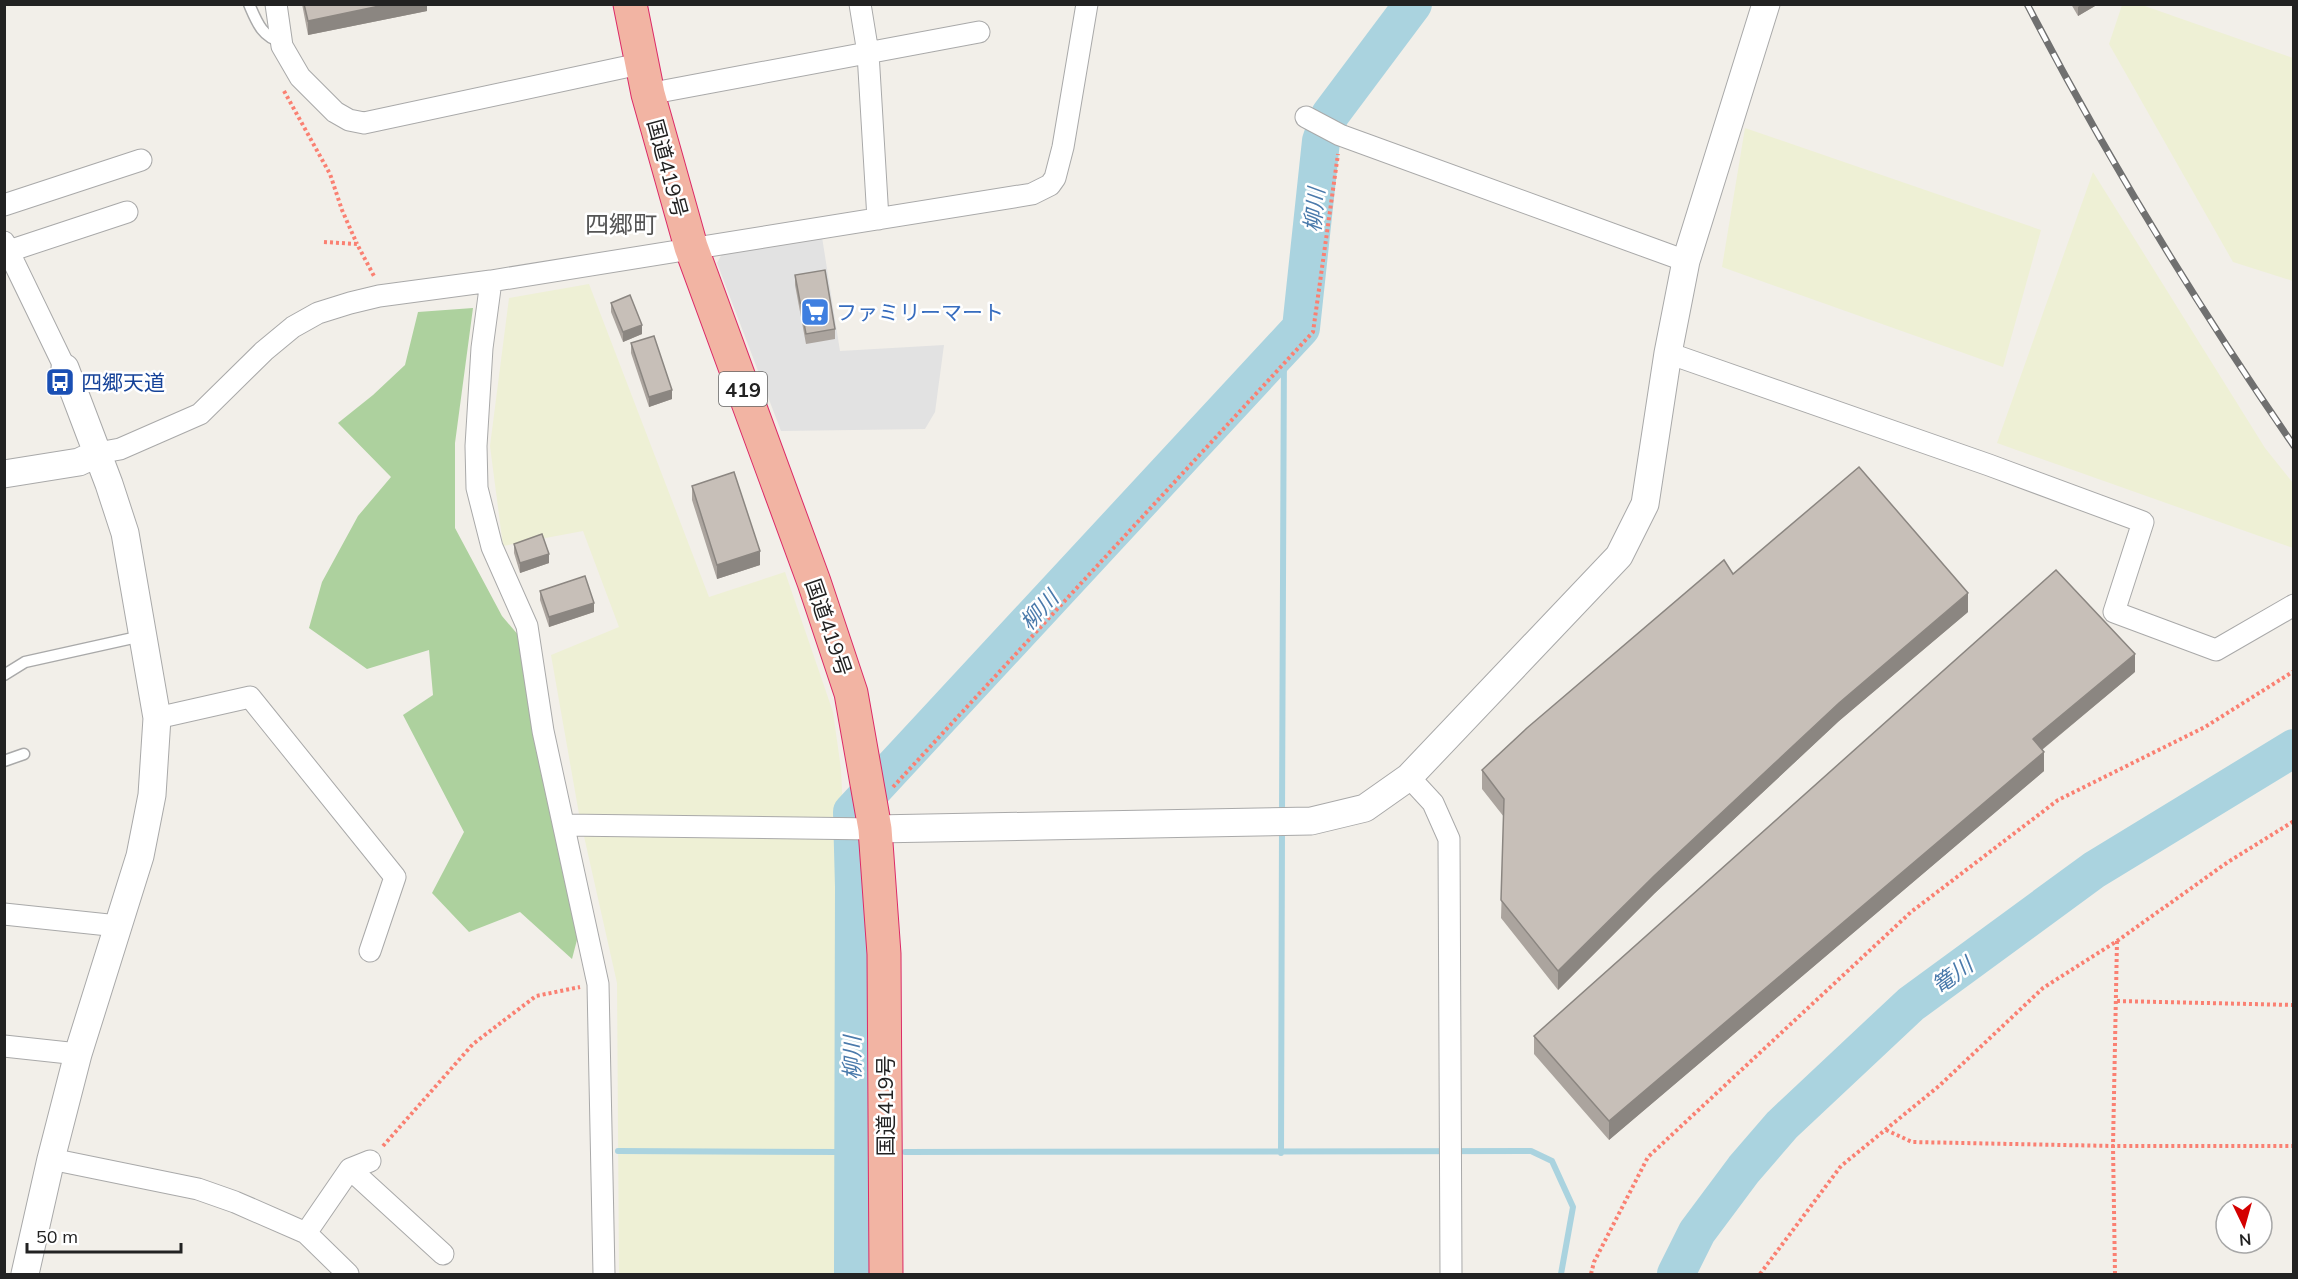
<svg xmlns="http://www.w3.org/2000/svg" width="2298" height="1279" viewBox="0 0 2298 1279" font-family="Mulish,'Noto Sans JP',sans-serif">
  <rect width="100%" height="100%" fill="#f2efe9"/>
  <path fill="#eef0d5" d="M2122 5H2142L2293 58V281L2233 262 2109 44Z
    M1745 128 2041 230 2003 367 1722 267Z
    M2093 172 2265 448 2293 483V548L1997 443Z
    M589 284 709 597 785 572 833 712 841 769 843 814 842 1274H619L617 983 579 814 551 655 619 627 583 531 503 546 490 446 509 298Z"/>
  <path fill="#add19e" d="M473 308 455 443V528L502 616 525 643 578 936 572 959 520 912 469 932 432 893 464 832 403 715 433 695 429 650 367 669 309 628 322 582 358 516 391 477 338 423 373 395 405 365 418 312Z"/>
  <path fill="#e2e2e2" d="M822 237 840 351 944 345 935 412 925 429 781 431 717 263 723 252Z"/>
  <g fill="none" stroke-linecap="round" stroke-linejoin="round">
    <path stroke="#aad3df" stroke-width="6" d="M1282 816 1284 346
      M618 1151 839 1152
      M905 1152 1531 1151 1552 1161 1573 1207 1561 1274
      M1281 1153 1282 830"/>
    <path stroke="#aad3df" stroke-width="38" d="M853 1274 854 887 852 812 1301 328 1321 141 1330 115 1413 4
      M1676 1274 1697 1232 1744 1169 1782 1125 1911 1004 2094 870 2294 748"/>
    <g stroke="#a9a9a9" stroke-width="13">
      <path id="service" d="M249 4C256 20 262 38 281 41
        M4 675 25 662 142 636
        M4 761 24 754"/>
    </g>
    <g stroke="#a9a9a9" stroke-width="23">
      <path id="minor" d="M276 4 282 46 300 77 335 112 349 120 364 123 644 63
        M860 4 868 53 878 219
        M648 94 979 32
        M1306 117 1340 135 1686 261
        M4 205 141 160
        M4 242 65 368
        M9 251 127 212
        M491 281 482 348 476 446 477 488 492 547 527 626 543 731 598 984 604 1274
        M1668 353 1989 465 2143 522 2114 612 2216 650 2294 605
        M98 453 120 449 200 414 264 351 293 327 318 313 350 303 379 296 491 281 1032 194 1050 185 1055 178 1063 147 1087 4
        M157 718 250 697 395 877 370 951
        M1409 777 1433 803 1449 839 1451 1274
        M564 825 875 829
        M4 914 118 926
        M4 1046 78 1054
        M51 1159 198 1189 235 1202 306 1233 348 1274
        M350 1169 443 1254
        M306 1233 350 1169 370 1161"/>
    </g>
    <g stroke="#a9a9a9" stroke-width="29">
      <path id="tertiary" d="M4 474 79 462 98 453
        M875 829 1311 821 1365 808 1409 777 1619 556 1645 504 1668 353 1686 261 1766 4
        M25 1274 51 1159 78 1054 140 856 152 795 157 718 125 533 109 484 65 368"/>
    </g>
    <g stroke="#dc2a67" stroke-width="35">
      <path id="trunk" d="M630 4 648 94 691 247 814 582 851 693 875 829 884 954 886 1274"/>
    </g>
    <path stroke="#fa8072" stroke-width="4" stroke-dasharray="3 3" stroke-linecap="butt" d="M284 91 330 174 342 210 357 244
      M324 242 357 244 375 278
      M893 787 1313 332 1338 154
      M2117 1001 2294 1005
      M1886 1130 1912 1142 2113 1146H2294
      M383 1146 473 1044 536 996 580 987
      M1591 1274 1594 1262 1648 1157 1911 912 2058 800 2205 727 2294 671
      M1760 1274 1841 1166 1939 1086 2043 988 2117 941 2228 862 2294 821
      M2115 1274 2113 1146 2117 941"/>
    <use href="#service" stroke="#fff" stroke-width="10"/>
    <use href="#minor" stroke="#fff" stroke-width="21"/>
    <use href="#tertiary" stroke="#fff" stroke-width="27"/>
    <use href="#trunk" stroke="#f2b4a3" stroke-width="33"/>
    <g stroke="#707070" stroke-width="7">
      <path id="rail" d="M2027 4C2107 158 2196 304 2294 446"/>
    </g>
    <use href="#rail" stroke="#fff" stroke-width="4.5" stroke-dasharray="14" stroke-linecap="butt"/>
  </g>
  <path fill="#aba49e" d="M302 4H427V11L308 35Z
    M2071 4H2095V6L2078 16Z
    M795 275 835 329V339L806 344 795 285Z
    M611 303 642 334 623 342 611 312Z
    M631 343 672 399 649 407 631 353Z
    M692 486 760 565 717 579 692 500Z
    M514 544 549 563 520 573 514 553Z
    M540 591 594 612 549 627 540 600Z
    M1968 612 1839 721 1655 893 1558 990 1501 918 1504 817 1482 789V770Z
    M2135 672 2042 750 2044 771 1609 1140 1534 1054V1036Z"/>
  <path fill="#8b8681" d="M389 4H427V11L308 35V21Z
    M2082 4H2095V6L2078 16V7Z
    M642 325V334L623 342V332Z
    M672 390V399L649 407V397Z
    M760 551V565L717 579V565Z
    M549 554V563L520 573V563Z
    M1968 593V612L1839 721 1655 893 1558 990V971L1655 875 1839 703Z
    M594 603V612L549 627V617Z
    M2135 654V672L2033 757V739Z
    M2044 752V771L1609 1140V1121Z"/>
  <path fill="#c7bfb8" stroke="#8b8681" stroke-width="1.5" d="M304 4H389L308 21Z
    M825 270 835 329 806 334 795 275Z
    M630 295 642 325 623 332 611 303Z
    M654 336 672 390 649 397 631 343Z
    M1859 467 1968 593 1839 703 1655 875 1558 971 1501 900 1504 799 1482 770 1527 728 1724 560 1733 574Z
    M734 472 760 551 717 565 692 486Z
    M542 534 549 554 520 563 514 544Z
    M2056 570 2135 654 2033 739 2044 752 1609 1121 1534 1036Z
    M585 576 594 603 549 617 540 591Z"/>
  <defs>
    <g id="supermarket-square" transform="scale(1.5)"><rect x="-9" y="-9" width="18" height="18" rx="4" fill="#3f7fe0" stroke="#fff"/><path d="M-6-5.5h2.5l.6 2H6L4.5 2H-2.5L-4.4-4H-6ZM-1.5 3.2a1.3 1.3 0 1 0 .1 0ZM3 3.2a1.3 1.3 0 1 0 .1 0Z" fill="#fff"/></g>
    <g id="bus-square" transform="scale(1.5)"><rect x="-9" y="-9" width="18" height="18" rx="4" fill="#1a4fb4" stroke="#fff"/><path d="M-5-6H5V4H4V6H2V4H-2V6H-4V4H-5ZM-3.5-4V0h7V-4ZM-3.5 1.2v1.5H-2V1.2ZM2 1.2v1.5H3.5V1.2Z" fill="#fff"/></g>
  </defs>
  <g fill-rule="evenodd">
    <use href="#supermarket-square" x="815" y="312"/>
    <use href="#bus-square" x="60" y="382"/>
  </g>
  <g text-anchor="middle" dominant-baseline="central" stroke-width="5" stroke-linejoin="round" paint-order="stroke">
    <rect fill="#fff" stroke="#646464" stroke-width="1.5" x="719" y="372" width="48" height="34" rx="4.5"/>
    <g font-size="20" font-weight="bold" fill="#222">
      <text x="743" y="389">419</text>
    </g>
    <g font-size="21" fill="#222" stroke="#fff">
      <text transform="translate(668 168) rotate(75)">国道419号</text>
      <text transform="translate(829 627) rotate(71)">国道419号</text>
      <text transform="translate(885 1106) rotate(-90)">国道419号</text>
    </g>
    <g font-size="21" fill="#366cbe" stroke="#fff" text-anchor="start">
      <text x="836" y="312">ファミリーマート</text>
    </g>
    <g font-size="21" fill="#164399" stroke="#fff" text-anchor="start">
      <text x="81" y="382">四郷天道</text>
    </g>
    <g font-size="22" font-style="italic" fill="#4a7aab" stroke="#fff">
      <text transform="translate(1314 210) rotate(-84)">柳川</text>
      <text transform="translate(1039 610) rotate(-47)">柳川</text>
      <text transform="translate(1952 975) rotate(-36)">篭川</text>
      <text transform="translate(852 1058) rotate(-90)">柳川</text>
    </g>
    <g font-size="24" fill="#555" stroke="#fff">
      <text x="621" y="224">四郷町</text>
    </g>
  </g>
  <rect width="2298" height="1279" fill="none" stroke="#222222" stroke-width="12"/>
  <g transform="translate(2244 1225) rotate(175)"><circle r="28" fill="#ffffff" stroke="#a7a7a7" stroke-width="1.5"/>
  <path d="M0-4.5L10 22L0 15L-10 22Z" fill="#d40000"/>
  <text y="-9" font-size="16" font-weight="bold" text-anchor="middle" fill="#222222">N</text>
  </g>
  <path d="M27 1243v9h154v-9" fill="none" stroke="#222222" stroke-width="3"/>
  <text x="36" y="1243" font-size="18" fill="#222222" stroke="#ffffff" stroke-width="4.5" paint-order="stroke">50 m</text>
</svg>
